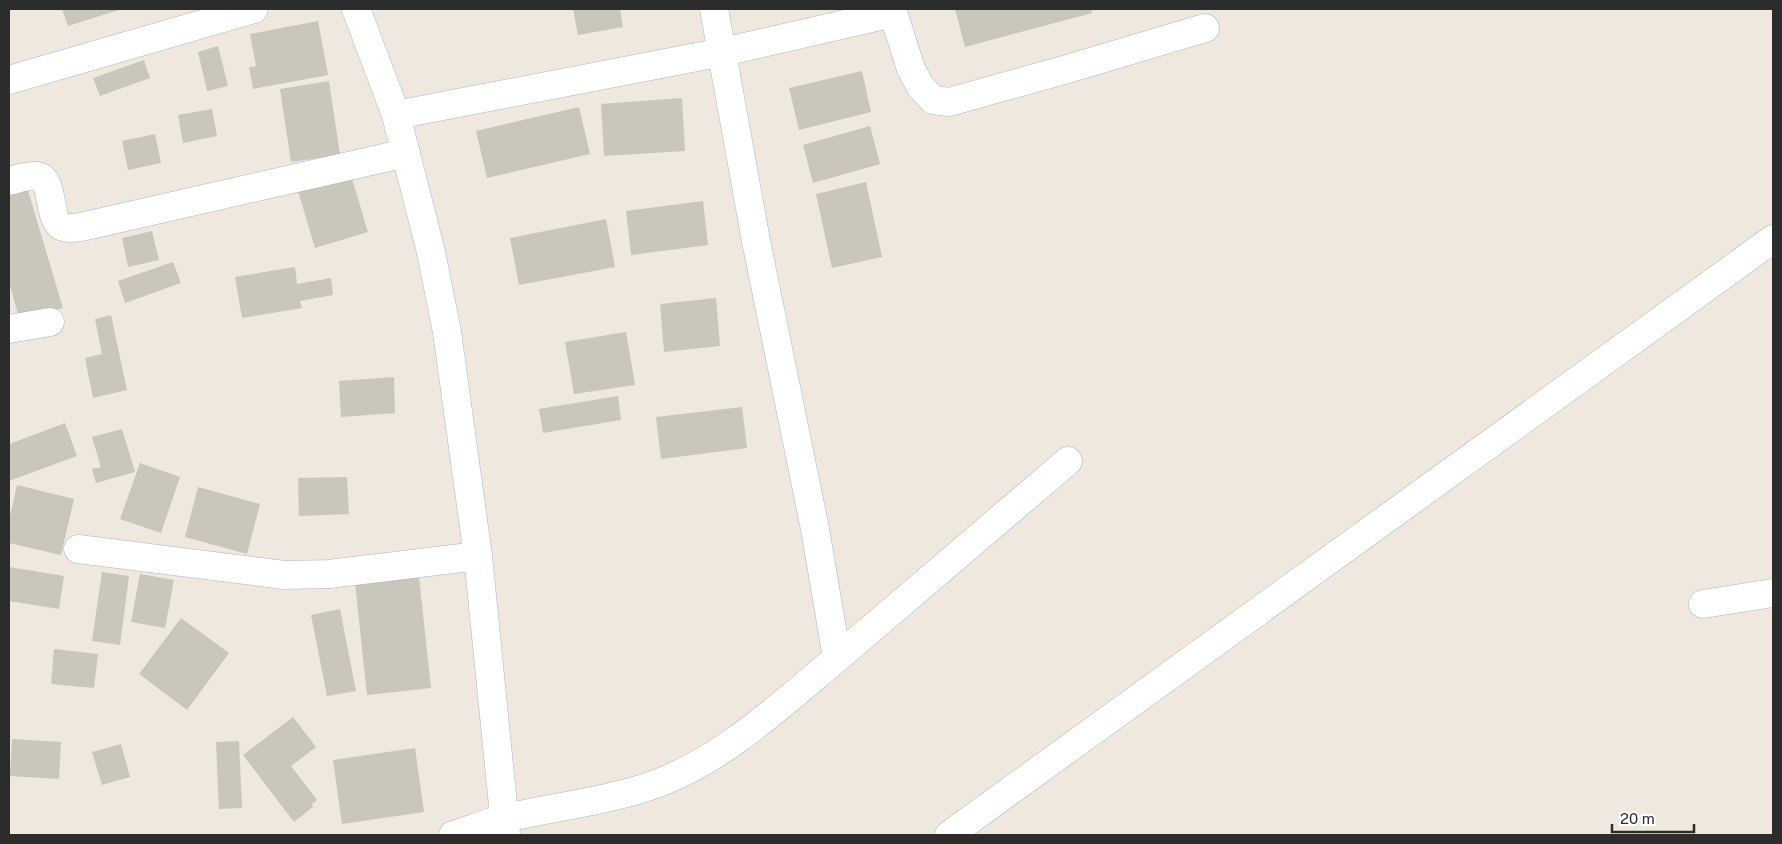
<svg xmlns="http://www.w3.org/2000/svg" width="1782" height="844" viewBox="0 0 1782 844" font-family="'Public Sans',sans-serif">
  <rect width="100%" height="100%" fill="#eee8de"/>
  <path fill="#c9c6bc" d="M62 9H122L68 26Z
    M573 9H620L623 27 578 35Z
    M955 9H1091L1092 13 965 47Z
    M318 21 328 75 253 89 249 67 256 66 250 34Z
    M218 46 228 86 207 91 198 52Z
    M144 60 150 78 100 96 93 78Z
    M862 71 871 112 799 130 789 88Z
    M329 81 340 155 291 162 280 89Z
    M682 98 685 151 604 156 601 104Z
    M579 107 590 154 487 178 476 131Z
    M212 109 217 136 183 143 178 115Z
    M870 126 880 164 813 183 803 145Z
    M155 134 161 163 128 170 122 141Z
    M350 172 368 232 315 248 297 188Z
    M866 182 882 257 832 268 816 194Z
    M26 184 63 308 20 321 9 282V190Z
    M703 201 708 245 631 255 626 211Z
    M606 219 615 267 519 285 510 238Z
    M152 231 159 260 128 267 122 238Z
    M173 262 181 283 125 303 118 281Z
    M295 267 297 284 331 278 333 295 300 301 302 308 242 318 235 277Z
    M716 298 720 346 664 352 660 304Z
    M111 315 127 390 93 398 85 358 102 354 95 319Z
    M626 332 635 385 574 394 565 342Z
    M394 377 395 413 341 417 339 381Z
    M618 396 621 420 543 433 539 409Z
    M742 407 747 448 661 459 656 417Z
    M65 423 77 456 9 481V444Z
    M122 429 135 472 96 483 92 469 101 467 92 437Z
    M140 463 180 477 161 533 120 519Z
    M347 477 349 514 299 516 298 478Z
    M17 485 74 499 61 555 9 543V520Z
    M198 487 260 504 247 554 185 537Z
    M9 567 64 576 59 609 9 601Z
    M102 572 129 576 120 645 92 641Z
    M140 574 174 580 165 628 131 622Z
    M419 577 431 688 367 695 355 583Z
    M340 609 356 691 327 696 311 615Z
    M181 618 229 653 187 710 139 674Z
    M54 649 98 654 94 688 51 684Z
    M293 717 316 747 291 766 317 800 312 804 313 807 294 822 243 755Z
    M12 739 61 742 59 779 10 776Z
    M239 741 242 808 219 809 216 742Z
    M121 744 130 777 102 785 92 752Z
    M415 748 424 812 342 824 333 760Z"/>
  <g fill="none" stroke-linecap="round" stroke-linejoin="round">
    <g stroke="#b2b4c0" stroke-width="29">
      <path id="street" d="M892 9 911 69 920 86 933 100 949 102 1064 70 1205 28
        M9 80 254 9
        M396 115 723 52 893 13
        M9 181C17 179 28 175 36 176 55 177 47 217 61 226 67 229 75 228 81 227L406 153
        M9 329 50 322
        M78 549 284 575 329 574 478 556
        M1703 604 1773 593
        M837 658 1068 461
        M453 835C470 830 486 823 503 819 550 807 598 803 644 788 716 766 780 706 837 658L815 529 756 241 714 9"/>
    </g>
    <g stroke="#b2b4c0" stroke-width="29">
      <path id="secondary" d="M356 9 396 115 431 252 447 332 478 556 506 835
        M949 835 1773 239"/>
    </g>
    <use href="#street" stroke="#fff" stroke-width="28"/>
    <use href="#secondary" stroke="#fff" stroke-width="28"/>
  </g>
  <rect width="1782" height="844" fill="none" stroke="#2c2c2c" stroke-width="20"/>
  <path d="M1612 824v8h82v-8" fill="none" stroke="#2c2c2c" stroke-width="2.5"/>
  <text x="1620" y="824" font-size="15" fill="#2c2c2c" stroke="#ffffff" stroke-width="4" paint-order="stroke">20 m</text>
</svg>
